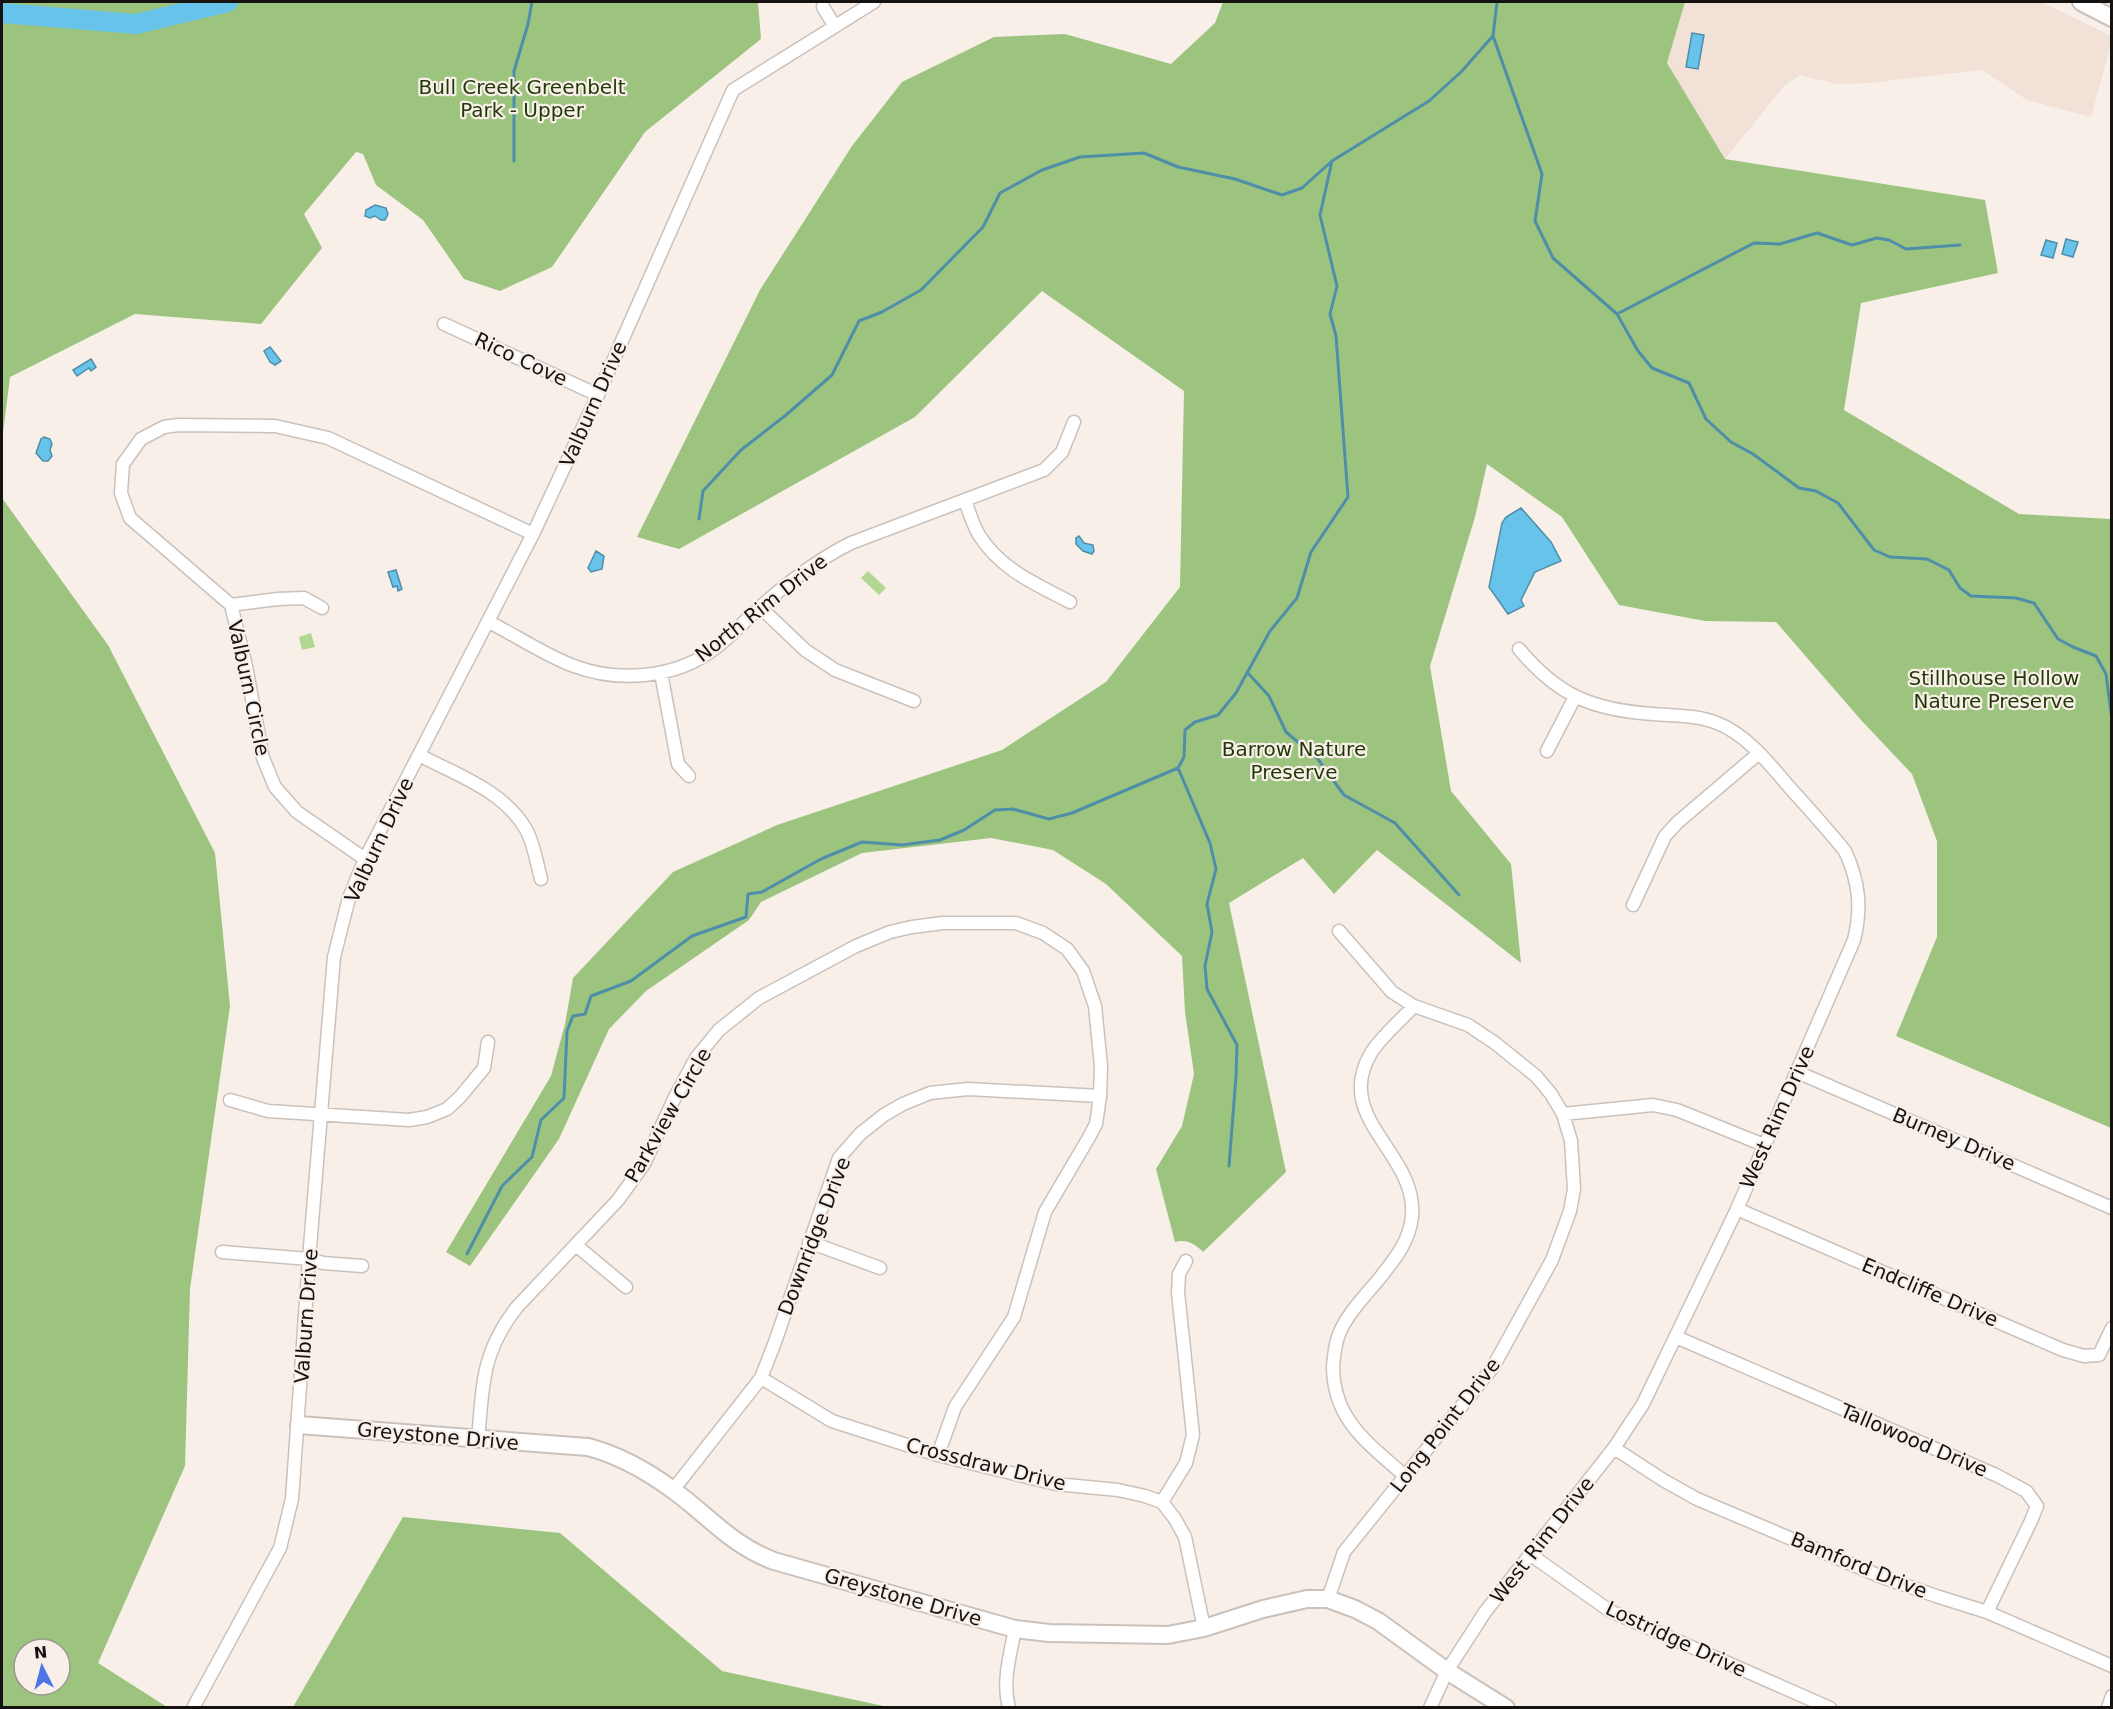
<svg xmlns="http://www.w3.org/2000/svg" width="2113" height="1709" viewBox="0 0 2113 1709" font-family="'DejaVu Sans',sans-serif">
  <rect width="100%" height="100%" fill="#f8efe9"/>
  <path fill="#f1e1d6" d="M1685 2H2042L2111 36V44L2091 117 2027 100 1982 70 1869 83 1836 84 1800 75 1784 86 1725 159 1667 63Z"/>
  <path fill="#b0d892" d="M868 571 886 588 879 595 861 578Z
    M311 633 315 647 302 650 299 637Z"/>
  <path fill="#9cc47e" fill-rule="evenodd" d="M2 2H758L761 39 645 132 552 267 500 291 464 279 423 220 376 185 363 154 356 152 304 214 322 248 261 324 135 314 10 377 2 441Z
    M1223 2H1685L1667 63 1725 159 1985 200 1998 273 1861 303 1844 410 2019 514 2111 519V1128L1896 1036 1937 937V841L1912 774 1861 720 1776 622 1705 621 1619 605 1562 517 1487 464 1475 517 1430 666 1451 791 1511 864 1521 963 1377 850 1334 894 1303 858 1229 903 1286 1172 1203 1252C1195 1244 1187 1239 1175 1242L1156 1169 1182 1126 1194 1074 1185 1012 1182 956 1106 884 1053 850 991 838 862 853 761 902 749 920 646 991 609 1029 559 1139 470 1266 446 1252 551 1076 565 1024 573 978 673 872 777 825 1002 750 1106 682 1180 587 1184 391 1042 291 915 417 679 549 637 537 760 290 852 146 902 82 994 37 1065 34 1171 64 1215 23Z
    M2 498 108 645 215 853 230 1006 190 1289 185 1466 98 1663 167 1707H2ZM24 1649H60V1685H24Z
    M403 1517 560 1533 722 1671 888 1707H293Z"/>
  <path fill="#68c3eb" stroke="#4f8ea9" stroke-width="1.5" d="M1692 33 1704 35 1698 69 1686 67Z
    M375 205 386 208 388 214 385 220H381L375 216 370 218 365 216 366 210Z
    M2066 239 2078 242 2073 257 2062 254Z
    M2046 240 2057 243 2053 258 2041 255Z
    M270 347 281 361 275 365 270 362 264 351Z
    M91 359 96 367 91 371 89 368 77 376 73 370Z
    M44 437 50 439 52 444 50 450 52 456 48 461H43L36 453 41 439Z
    M1521 508 1551 542 1561 561 1535 572 1521 600 1524 606 1508 614 1489 587 1502 523 1506 517Z
    M1079 536 1084 543 1093 545 1094 551 1092 554 1083 551 1076 544V538Z
    M596 551 604 556 602 569 591 572 588 568Z
    M396 570 402 589 398 591 397 586 393 587 388 572Z"/>
  <g fill="none" stroke-linecap="round" stroke-linejoin="round">
    <path stroke="#4f8ea9" stroke-width="3" d="M1497 2 1493 36 1542 174 1535 221 1553 258 1617 314 1638 351 1652 368 1689 383 1706 419 1731 442 1753 454 1799 488 1816 491 1838 503 1874 550 1890 557 1927 559 1949 570 1960 588 1971 596 2016 598 2034 603 2058 639 2073 647 2096 656 2106 674 2112 720
      M514 161V71L528 24 532 2
      M1617 314 1754 243 1780 244 1817 233 1852 245 1877 238 1889 240 1906 249 1960 245
      M699 519 703 491 741 450 786 415 832 375 859 321 882 312 921 290 983 227 1000 193 1042 170 1080 157 1144 153 1178 167 1235 179 1282 195 1302 188 1332 161 1429 101 1461 72 1492 37
      M1247 672 1269 696 1286 732 1317 758 1344 795 1395 823 1459 895
      M1178 768 1210 843 1216 869 1207 904 1212 932 1205 966 1207 989 1237 1045 1236 1076 1229 1166
      M467 1254 502 1186 532 1157 541 1120 564 1098 567 1031 573 1016 585 1014 591 996 631 981 692 936 746 917 748 894 762 892 821 859 862 842 902 845 940 840 964 830 995 810 1013 809 1049 819 1072 813 1178 768 1184 757 1185 730 1195 722 1218 715 1236 693 1270 631 1297 598 1311 552 1348 497 1336 336 1330 314 1337 286 1320 215 1332 161"/>
    <path stroke="#68c3eb" stroke-width="20" d="M2 13 136 24 228 2"/>
    <g stroke="#cbc1bb" stroke-width="15">
      <path id="street" d="M823 7 834 25
        M444 324 598 395
        M965 500C969 512 973 525 979 535 1001 570 1036 584 1070 602
        M231 605 278 599 304 598 322 608
        M760 607 805 650 835 670 914 701
        M489 622C515 635 548 657 574 666 619 683 676 678 714 649 730 637 744 622 758 609 787 583 817 560 851 543L1044 470 1062 452 1074 422
        M661 673 678 764 689 776
        M1547 751 1575 697
        M419 755C457 775 505 791 527 831 534 845 537 864 541 879
        M365 859 297 812 275 787 263 758 246 666 231 605 130 518 121 493 123 464 141 439 164 427 178 425 275 426 328 438 533 534
        M1633 905 1665 836 1678 822 1759 753
        M1797 1072 2112 1208
        M230 1100 268 1111 409 1120 427 1117 447 1109 460 1097 484 1068 488 1042
        M1563 1114 1653 1105 1677 1110 1764 1145
        M1737 1209 2063 1350 2084 1356 2099 1355 2112 1328
        M809 1242 880 1268
        M577 1246 626 1287
        M222 1252 309 1259 323 1263 362 1266
        M1676 1337 1996 1475 2026 1491 2037 1506 2031 1521 1987 1612
        M761 1378 832 1421 938 1455 1056 1484 1118 1490 1145 1496 1162 1502 1175 1519 1185 1537 1204 1628
        M478 1440C483 1385 481 1353 517 1307L618 1200 644 1164 675 1097 696 1058 719 1030 759 998 800 976 856 946 890 932 912 927 943 923H1016L1043 933 1067 949 1083 971 1095 1006 1101 1066 1100 1096 1096 1124 1088 1139 1045 1212 1014 1317 955 1407 938 1455
        M1614 1448 1663 1480 1697 1499 1882 1577 1936 1596 1987 1612 2112 1666
        M1405 1476C1368 1443 1333 1420 1333 1366 1334 1355 1335 1344 1339 1334 1347 1314 1365 1296 1379 1279 1394 1260 1410 1241 1412 1216 1417 1152 1332 1119 1371 1053 1380 1038 1402 1019 1414 1006
        M673 1490 761 1378 775 1342 839 1158 860 1134 884 1115 903 1104 930 1093 968 1089 1100 1096
        M1162 1502 1186 1463 1193 1435 1178 1292 1179 1274 1186 1261
        M1531 1555 1610 1611 1830 1708
        M1328 1599 1344 1552 1493 1367 1552 1260 1570 1211 1574 1189 1571 1141 1563 1114 1551 1094 1536 1076 1495 1043 1468 1025 1414 1006 1392 992 1339 931
        M193 1708 280 1548 292 1499 309 1259 334 957 349 898 365 859 533 534 598 395 733 90 874 2
        M1009 1708C1002 1682 1010 1655 1015 1629
        M1430 1708 1447 1671 1485 1612 1614 1448 1643 1404 1737 1209 1854 940C1862 908 1859 881 1845 851 1828 830 1810 810 1791 789 1770 765 1748 735 1717 723 1697 715 1675 716 1653 714 1593 710 1558 696 1519 649
        M2108 1708 2112 1696"/>
    </g>
    <g stroke="#cbc1bb" stroke-width="20">
      <path id="secondary" d="M2081 2 2112 18
        M299 1425 588 1447C619 1455 647 1471 673 1490 709 1516 731 1545 774 1561L1015 1629 1049 1633 1168 1635 1204 1628 1263 1609 1307 1599H1328L1355 1609 1378 1621 1447 1671 1506 1708"/>
    </g>
    <use href="#street" stroke="#fff" stroke-width="12"/>
    <use href="#secondary" stroke="#fff" stroke-width="16"/>
  </g>
  <g text-anchor="middle" dominant-baseline="central" stroke-width="4.5" stroke-linejoin="round" paint-order="stroke">
    <g font-size="20" fill="#1f3805" stroke="#f8efe9">
      <text x="522" y="87">Bull Creek Greenbelt<tspan x="522" dy="23">Park - Upper</tspan></text>
      <text x="1994" y="678">Stillhouse Hollow<tspan x="1994" dy="23">Nature Preserve</tspan></text>
      <text x="1294" y="749">Barrow Nature<tspan x="1294" dy="23">Preserve</tspan></text>
    </g>
    <g font-size="20" fill="#151210" stroke="#f8efe9">
      <text transform="translate(521 359) rotate(25)">Rico Cove</text>
      <text transform="translate(593 404) rotate(-66)">Valburn Drive</text>
      <text transform="translate(761 608) rotate(-38)">North Rim Drive</text>
      <text transform="translate(249 688) rotate(78)">Valburn Circle</text>
      <text transform="translate(379 840) rotate(-65)">Valburn Drive</text>
      <text transform="translate(668 1115) rotate(-60)">Parkview Circle</text>
      <text transform="translate(1777 1117) rotate(-66)">West Rim Drive</text>
      <text transform="translate(1954 1139) rotate(23)">Burney Drive</text>
      <text transform="translate(814 1236) rotate(-69)">Downridge Drive</text>
      <text transform="translate(1930 1292) rotate(23)">Endcliffe Drive</text>
      <text transform="translate(306 1316) rotate(-86)">Valburn Drive</text>
      <text transform="translate(1445 1425) rotate(-52)">Long Point Drive</text>
      <text transform="translate(438 1436) rotate(5)">Greystone Drive</text>
      <text transform="translate(1914 1440) rotate(23)">Tallowood Drive</text>
      <text transform="translate(986 1464) rotate(14)">Crossdraw Drive</text>
      <text transform="translate(1542 1540) rotate(-52)">West Rim Drive</text>
      <text transform="translate(1859 1565) rotate(22)">Bamford Drive</text>
      <text transform="translate(903 1597) rotate(16)">Greystone Drive</text>
      <text transform="translate(1676 1639) rotate(25)">Lostridge Drive</text>
    </g>
  </g>
  <rect width="2113" height="1709" fill="none" stroke="#151210" stroke-width="6"/>
  <g transform="translate(42 1667) rotate(354)"><circle r="28" fill="#f8efe9" stroke="#9d9792" stroke-width="1.5"/>
  <path d="M0-4.5L10 22L0 15L-10 22Z" fill="#4d75e8"/>
  <text y="-9" font-size="16" font-weight="bold" text-anchor="middle" fill="#151210">N</text>
  </g>
</svg>
